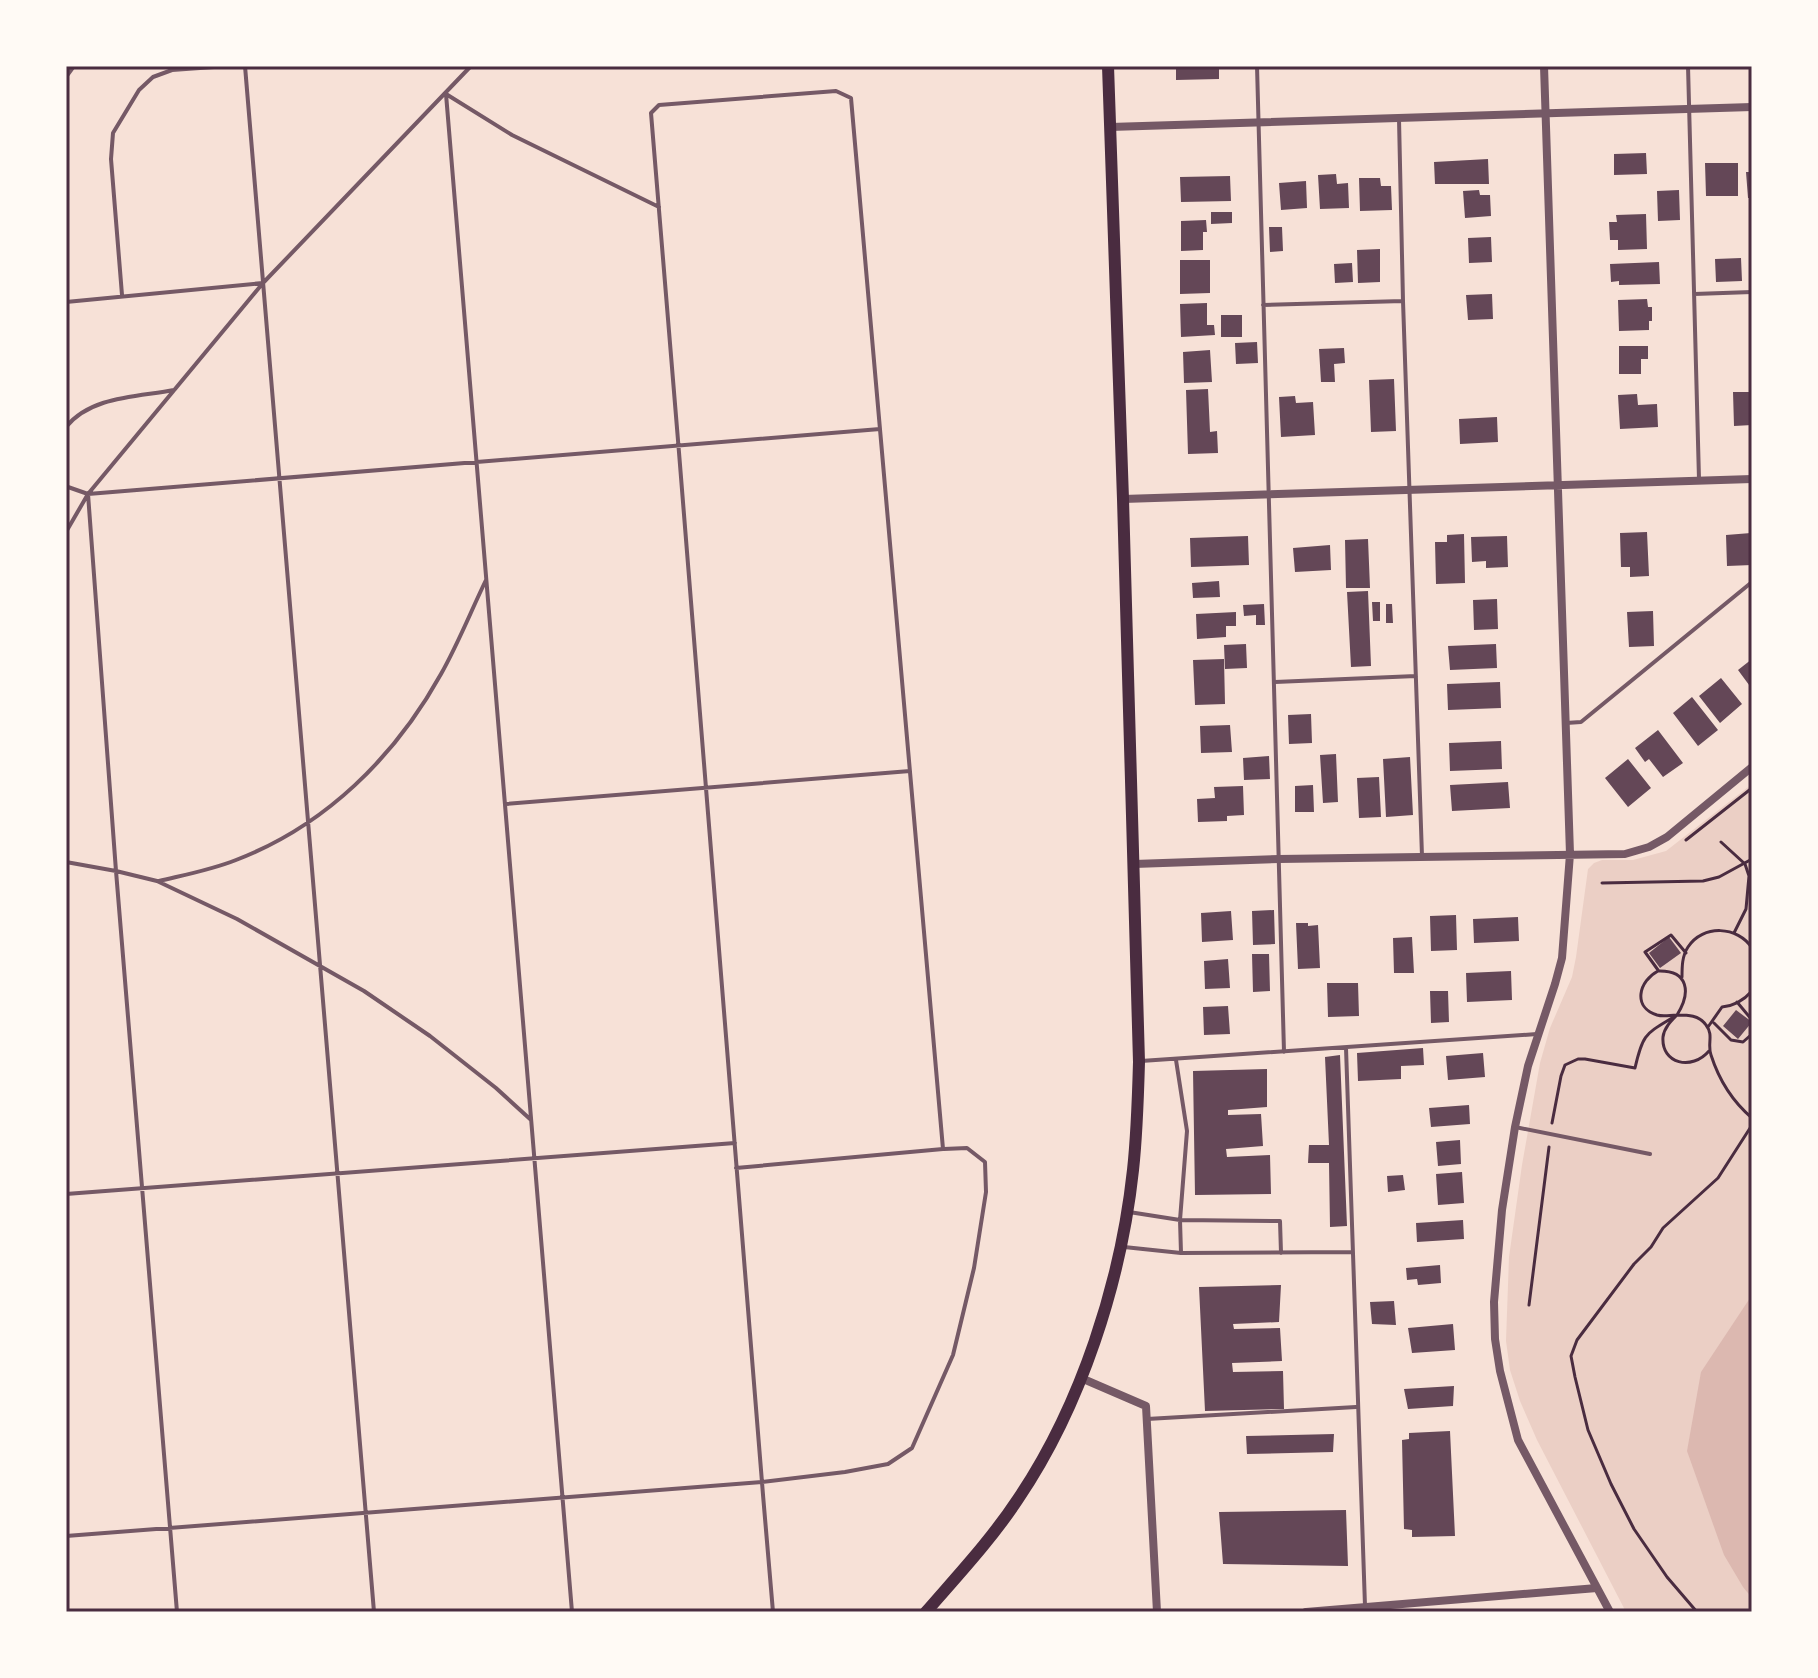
<svg xmlns="http://www.w3.org/2000/svg" width="1818" height="1678" viewBox="0 0 1818 1678" font-family="'Nunito Sans',sans-serif">
  <rect width="100%" height="100%" fill="#f7e1d7"/>
  <path fill="#ebcfc5" d="M1752 784V1612H1626L1537 1440 1520 1401 1510 1370 1506 1341 1509 1257 1522 1165 1540 1063 1550 1028 1572 977 1576 957 1588 869 1594 863 1602 860H1633L1666 851Z"/>
  <path fill="#dcb8b0" d="M1752 1295V1598L1743 1587 1724 1555 1687 1451 1701 1372Z"/>
  <path fill="#644757" d="M1176 66H1219V79L1176 80Z
    M1613 66H1636V69H1613Z
    M1646 153 1647 174 1614 175V154Z
    M1488 159 1489 184H1435L1434 162Z
    M1705 163H1738V196H1706Z
    M1746 172H1752V198H1748Z
    M1336 174 1337 184 1348 183 1349 208 1320 209 1318 175Z
    M1230 176 1231 201 1181 202 1180 177Z
    M1359 178H1380L1381 186H1391L1392 210 1360 211Z
    M1306 181 1307 208 1281 210 1279 183Z
    M1479 190 1480 195H1490L1491 216 1465 218 1463 191Z
    M1679 190 1680 220 1658 221 1657 191Z
    M1211 212H1232V223L1211 224Z
    M1646 214 1647 249 1618 250V240H1610L1609 222H1617L1616 215Z
    M1206 220 1207 232H1203V250L1181 251V221Z
    M1269 227H1282L1283 251 1270 252Z
    M1491 237 1492 262 1469 263 1468 238Z
    M1380 249V282L1358 283 1357 250Z
    M1741 258 1742 281 1716 282 1715 259Z
    M1180 260H1210V293L1180 294Z
    M1659 262 1660 284 1619 285V281L1611 282 1610 264Z
    M1352 263 1353 282 1335 283 1334 264Z
    M1492 294 1493 319 1468 320 1466 295Z
    M1647 299 1648 307H1652V321H1649V330L1619 331 1618 300Z
    M1207 303V325H1214L1215 335 1181 337 1180 304Z
    M1221 315H1242V337H1221Z
    M1257 342 1258 363 1236 364 1235 343Z
    M1619 346H1648V359H1641V374H1619Z
    M1344 348 1345 363 1334 364 1335 382H1321L1319 349Z
    M1210 350 1212 382 1184 383 1183 352Z
    M1394 379 1396 431 1371 432 1369 380Z
    M1208 389 1210 432 1217 431 1218 453 1188 454 1186 390Z
    M1733 392H1752V425L1734 426Z
    M1637 394 1638 405 1657 404 1658 427 1620 429 1618 395Z
    M1295 396 1296 403 1313 402 1315 435 1281 437 1279 397Z
    M1497 417 1498 442 1460 444 1459 419Z
    M1647 532 1649 576 1630 577V567H1621L1620 533Z
    M1751 533 1752 565 1727 566 1726 535Z
    M1464 534 1465 583 1436 584 1435 542H1447V535Z
    M1248 536 1249 565 1191 567 1190 538Z
    M1507 536 1508 567 1486 568V561L1472 562 1471 537Z
    M1368 539 1370 588H1346L1345 540Z
    M1330 545 1331 570 1295 572 1293 548Z
    M1219 581 1220 597 1193 598 1192 583Z
    M1368 591 1371 666 1351 667 1347 592Z
    M1497 599 1498 629 1474 630 1473 600Z
    M1372 602H1380V621H1373Z
    M1264 604 1265 625H1256V615L1244 616 1243 605Z
    M1386 604H1392L1393 623H1386Z
    M1653 611 1654 646 1629 647 1627 612Z
    M1236 612V626H1226V637L1197 639 1196 614Z
    M1246 644 1247 668 1225 669 1224 645Z
    M1496 644 1497 668 1450 670 1448 646Z
    M1224 659 1225 704 1195 705 1193 660Z
    M1752 659V689L1738 670Z
    M1721 678 1742 704 1720 723 1699 696Z
    M1500 682 1501 708 1448 710 1447 684Z
    M1692 697 1718 730 1698 746 1673 713Z
    M1311 714 1312 743 1289 744 1288 715Z
    M1230 725 1232 752 1201 753 1200 726Z
    M1658 730 1683 763 1663 777 1649 759 1645 762 1635 748Z
    M1501 741 1502 769 1450 771 1449 743Z
    M1336 754 1338 802 1323 803 1320 755Z
    M1269 756 1270 779 1244 780 1243 758Z
    M1410 757 1413 815 1386 817 1383 759Z
    M1628 759 1651 788 1628 807 1605 778Z
    M1379 777 1381 817 1359 818 1357 778Z
    M1508 782 1510 808 1452 811 1450 785Z
    M1313 785 1314 812H1295V786Z
    M1243 786 1244 815 1227 816V821L1198 822 1197 799 1215 798 1214 787Z
    M1274 910 1275 944 1253 945 1252 911Z
    M1231 911 1233 940 1202 942 1201 913Z
    M1456 915 1457 950 1431 951 1430 916Z
    M1518 917 1519 941 1474 943 1473 919Z
    M1296 923H1308V926L1318 925 1320 968 1298 969Z
    M1412 937 1414 973H1394L1393 938Z
    M1669 937 1681 953 1660 968 1649 953Z
    M1252 954H1269L1270 991 1253 992Z
    M1228 959 1230 988 1205 989 1204 961Z
    M1511 971 1512 1000 1467 1002 1466 973Z
    M1327 983H1358L1359 1016 1328 1017Z
    M1430 991H1448L1449 1022 1431 1023Z
    M1228 1006 1230 1034 1204 1035 1203 1007Z
    M1736 1010 1752 1022 1738 1039 1723 1026Z
    M1423 1048 1424 1065 1401 1066V1079L1358 1081 1357 1053Z
    M1483 1053 1485 1077 1448 1080 1446 1056Z
    M1340 1055 1347 1226 1330 1227 1329 1163H1308L1309 1145H1329L1325 1057Z
    M1267 1069V1107L1228 1110V1115L1261 1114 1263 1146 1226 1149 1227 1157 1270 1155 1271 1194 1195 1195 1193 1071Z
    M1469 1105 1470 1124 1431 1127 1429 1108Z
    M1460 1140 1461 1164 1438 1166 1436 1142Z
    M1462 1172 1464 1203 1438 1205 1436 1174Z
    M1403 1175 1405 1190 1388 1192 1387 1176Z
    M1463 1220 1464 1239 1417 1242 1416 1223Z
    M1440 1265 1441 1283 1418 1285 1417 1279 1407 1280 1406 1268Z
    M1281 1285 1279 1322 1233 1324 1234 1329 1280 1328 1282 1361 1232 1363 1233 1372 1283 1371 1284 1409 1205 1411 1199 1287Z
    M1394 1301 1396 1325 1372 1324 1370 1302Z
    M1453 1324 1455 1350 1412 1353 1408 1328Z
    M1454 1386 1453 1406 1408 1409 1404 1389Z
    M1450 1431 1455 1536 1412 1537V1530L1404 1529 1402 1440 1409 1439V1433Z
    M1334 1434 1333 1452 1247 1454 1246 1436Z
    M1346 1510 1348 1566 1223 1564 1219 1512Z"/>
  <g fill="none" stroke-linecap="round" stroke-linejoin="round">
    <path stroke="#4a2c40" stroke-width="3" d="M1686 840 1752 788
      M1721 842 1745 864 1749 876 1746 909 1734 933
      M1602 883 1703 881 1719 877 1752 859
      M1658 970 1645 952 1671 935 1686 953
      M1658 971C1689 970 1691 993 1677 1015 1670 1015 1664 1017 1657 1015 1632 1007 1639 981 1658 971Z
      M1682 977C1682 967 1682 956 1688 947 1703 924 1738 926 1752 948
      M1737 1002 1752 1020
      M1714 1023 1731 1040 1743 1042 1752 1034
      M1708 1027 1722 1007C1733 1006 1744 1000 1752 991
      M1709 1051C1692 1071 1661 1064 1663 1037 1664 1028 1671 1021 1677 1015 1688 1015 1699 1015 1706 1025 1714 1035 1707 1044 1711 1055 1719 1080 1732 1101 1752 1118
      M1552 1123 1561 1076 1565 1065 1578 1059H1585L1635 1068C1643 1032 1646 1034 1677 1015
      M1529 1305 1549 1147
      M1697 1612 1667 1577 1634 1529 1611 1484 1588 1430 1575 1377 1571 1356 1577 1340 1634 1264 1651 1247 1663 1228 1718 1178 1752 1125"/>
    <path stroke="#755966" stroke-width="4" d="M245 66 374 1612
      M1257 66 1284 1052
      M1688 66 1699 479
      M66 77 74 66
      M446 94 572 1612
      M446 94 512 135 659 207
      M1399 119 1403 301 1422 856
      M1694 294 1752 292
      M122 295 111 159 113 133 139 90 153 77 172 70 228 66
      M66 302 263 283
      M1263 305 1403 301
      M66 427C91 396 137 397 174 390
      M66 485 68 487 88 494 880 429
      M88 494 116 871 177 1612
      M66 532 88 494 263 283 471 66
      M1275 682 1416 676
      M1566 723 1581 722 1752 582
      M506 804 910 771
      M66 862 116 871 157 881 237 919 364 991 430 1036 496 1088 530 1119
      M159 881C184 875 211 870 236 860 325 826 395 757 441 674 458 644 471 611 486 580
      M1346 1048 1365 1606
      M1141 1061 1537 1034
      M1515 1127 1650 1154
      M736 1168 943 1149 851 98 836 91 659 105 651 113C670 346 690 580 708 813 729 1080 750 1346 773 1612
      M66 1194 735 1143
      M1129 1212 1180 1220 1187 1131 1176 1060
      M1124 1247 1181 1253 1353 1252
      M1181 1253 1180 1220 1280 1221 1281 1253
      M1147 1419 1356 1407
      M66 1536 762 1482 845 1472 888 1464 912 1448 953 1355 974 1268 986 1192 985 1162 967 1148 944 1149"/>
    <path stroke="#755966" stroke-width="8" d="M1544 66 1570 854 1562 958 1555 984 1528 1066 1515 1127 1502 1210 1494 1302 1495 1339 1500 1371 1518 1440 1610 1612
      M1110 127 1752 107
      M1123 499 1752 479
      M1134 864 1279 859 1625 854 1649 847 1667 837 1752 767
      M1081 1378 1146 1406 1157 1612
      M1306 1612 1597 1588"/>
    <path stroke="#4a2c40" stroke-width="12" d="M926 1612C958 1575 991 1540 1018 1499 1081 1406 1121 1282 1133 1170 1137 1134 1138 1098 1139 1062L1123 499 1108 66"/>
  </g>
  <rect width="1818" height="1678" fill="none" stroke="#fffaf5" stroke-width="136"/>
  <rect x="68" y="68" width="1682" height="1542" fill="none" stroke="#4a2c40" stroke-width="3"/>
</svg>
